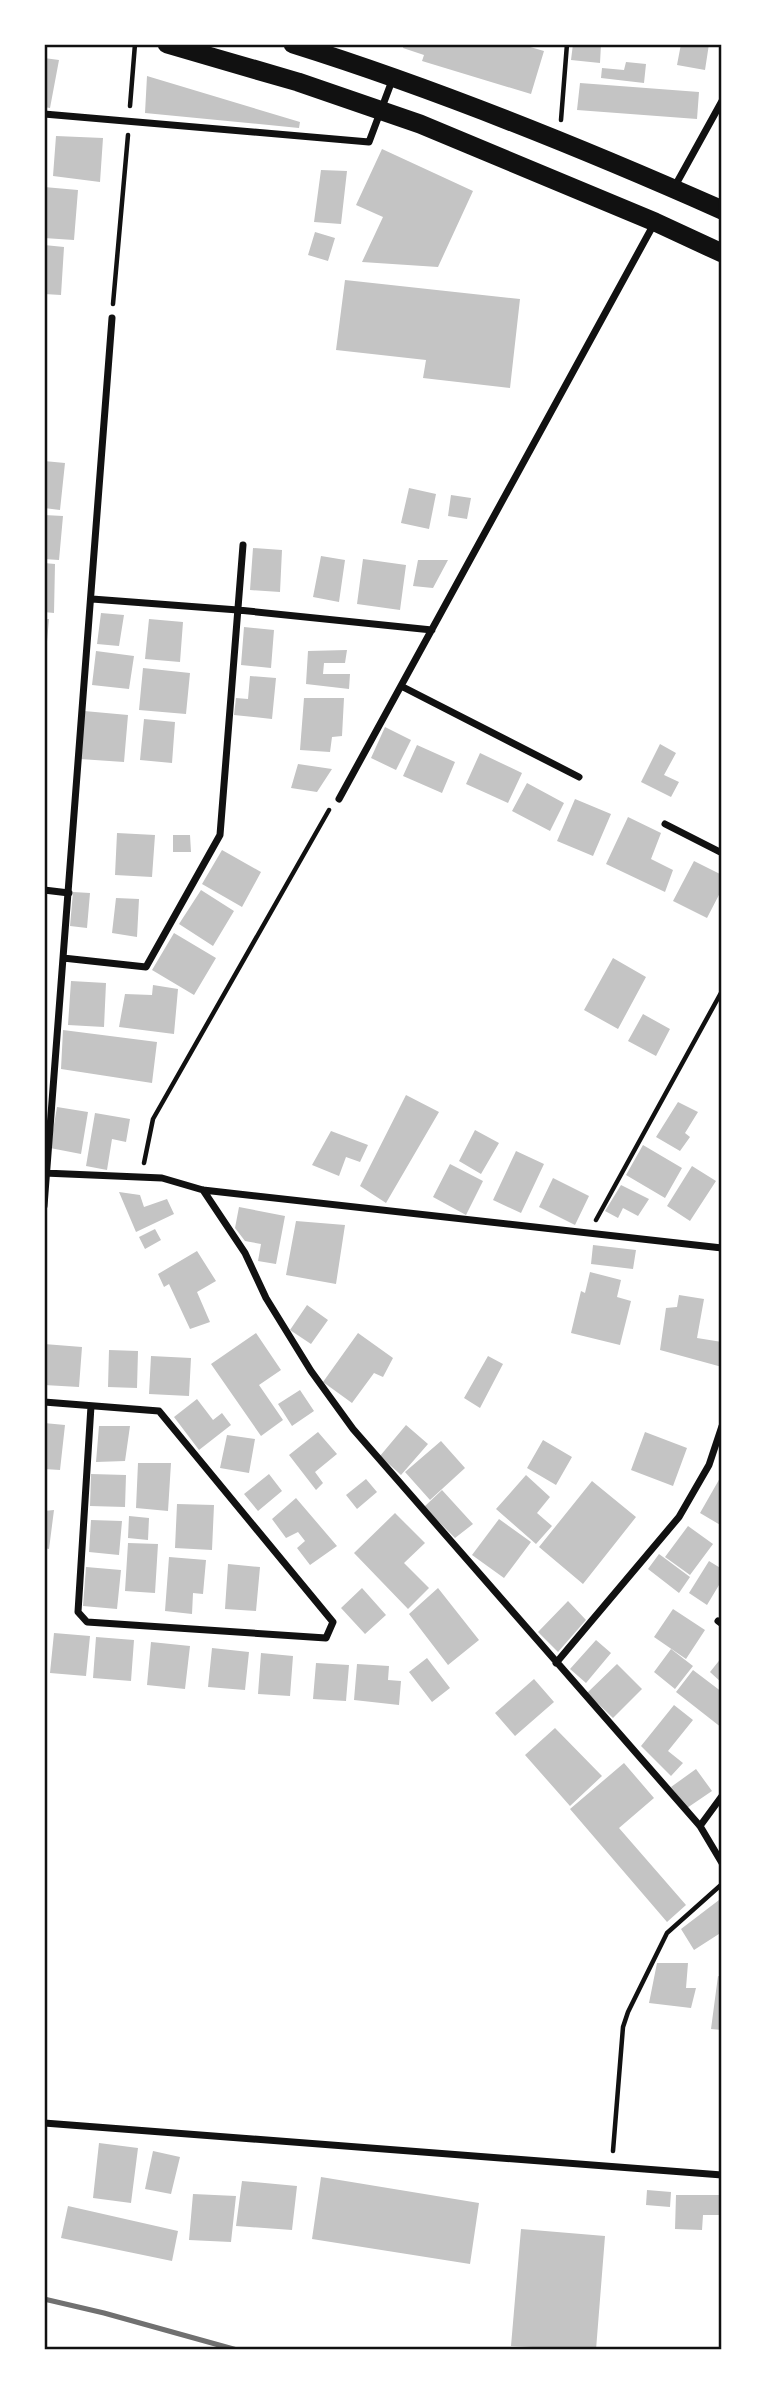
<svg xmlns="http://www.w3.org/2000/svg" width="766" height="2394" viewBox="0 0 766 2394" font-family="Montserrat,sans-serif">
  <rect width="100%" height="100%" fill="#fff"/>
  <path fill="#c4c4c4" d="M404 44H520L544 51 531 94 422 61 424 55 403 48Z
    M573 44H601L600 63 571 60Z
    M681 44H709L705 70 677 65Z
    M44 58 59 60 50 108 44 107Z
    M626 62 646 64 644 83 601 78 602 68 624 70Z
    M147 76 300 122 299 128 145 113Z
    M580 83 699 92 697 119 577 110Z
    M56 136 103 138 100 182 53 176Z
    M382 149 473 191 438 267 362 262 383 217 356 205Z
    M321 170 347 171 341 224 314 222Z
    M44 187 78 190 74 240 44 238Z
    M315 232 335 238 328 261 308 255Z
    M44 245 64 247 61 295 44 294Z
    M345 280 520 299 510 388 423 378 426 360 336 350Z
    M44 461 65 463 60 510 44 508Z
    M409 488 436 494 429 529 401 523Z
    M451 495 471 498 467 519 448 516Z
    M44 515 63 516 59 560 44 559Z
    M253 548 282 550 280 592 250 590Z
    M321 556 345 560 339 602 313 597Z
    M363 559 406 565 400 610 357 604Z
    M418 560H448L433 588 413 586Z
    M44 563 55 564 54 613 44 612Z
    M101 613 124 615 119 646 97 644Z
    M44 619H49L46 653H44Z
    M149 619 183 622 180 662 145 659Z
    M244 627 274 630 271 668 241 665Z
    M347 650 345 663H324L323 674H350L349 689 306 684 308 651Z
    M96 651 134 656 129 689 92 685Z
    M143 668 190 673 186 714 139 710Z
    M250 676 276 678 272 719 234 715 236 698 248 699Z
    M304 698H344L342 736 332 737 330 752 300 750Z
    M84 711 128 715 124 762 80 759Z
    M144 719 175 722 172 763 140 760Z
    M385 727 411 740 396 770 371 758Z
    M660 744 676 753 664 775 679 782 671 797 641 782Z
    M417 745 455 762 442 793 403 776Z
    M480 753 522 773 508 803 466 784Z
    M298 764 332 769 317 792 291 788Z
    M527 783 564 803 550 831 512 811Z
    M575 799 611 814 593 856 557 841Z
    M628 817 661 833 651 859 673 870 665 892 606 864Z
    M117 833 155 835 152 877 115 875Z
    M173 835H190L191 852H173Z
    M222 850 261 872 242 907 202 884Z
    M694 861 722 875V889L707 918 673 901Z
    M201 890 234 911 213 946 179 924Z
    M73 892 90 893 87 928 70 926Z
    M116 898 139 899 137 937 112 933Z
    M174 933 216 958 194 995 152 970Z
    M613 958 646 977 618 1029 584 1010Z
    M71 981 106 983 104 1027 68 1025Z
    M153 985 178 989 174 1034 119 1027 125 994 152 995Z
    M643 1014 670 1029 656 1056 628 1041Z
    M63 1030 157 1042 152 1083 61 1069Z
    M406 1095 439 1112 386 1203 360 1186Z
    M678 1102 698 1112 685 1133 690 1137 680 1151 656 1137Z
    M57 1107 88 1112 81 1154 50 1148Z
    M95 1113 130 1119 126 1142 112 1139 107 1170 86 1166Z
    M475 1130 499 1143 481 1174 459 1161Z
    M331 1131 368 1145 360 1162 346 1157 339 1176 312 1165Z
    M643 1145 682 1168 665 1198 626 1175Z
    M516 1151 544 1164 521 1213 493 1200Z
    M450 1164 483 1181 466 1215 433 1197Z
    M692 1166 716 1181 690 1221 667 1206Z
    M553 1178 589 1196 575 1225 539 1207Z
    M621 1185 649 1199 638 1216 623 1208 618 1218 605 1211Z
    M119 1192 140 1195 144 1207 167 1199 174 1214 136 1232Z
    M239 1207 285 1216 276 1264 258 1261 261 1244 245 1241 235 1228Z
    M296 1221 345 1225 336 1284 286 1275Z
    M155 1229 161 1240 145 1249 139 1237Z
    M593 1245 636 1250 633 1269 591 1264Z
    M197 1251 216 1281 197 1292 210 1322 190 1329 169 1284 164 1287 158 1274Z
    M590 1272 621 1280 617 1297 631 1301 620 1345 571 1333 581 1291 585 1293Z
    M679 1295 704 1299 697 1338 722 1342V1367L660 1350 666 1308 677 1307Z
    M307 1305 328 1320 311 1344 290 1330Z
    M256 1333 281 1370 259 1385 283 1420 261 1436 211 1364Z
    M358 1333 393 1358 383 1377 374 1373 352 1403 323 1382Z
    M44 1344 82 1347 79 1387 44 1385Z
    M109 1350 138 1351 137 1388 108 1387Z
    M151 1356 191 1358 189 1396 149 1394Z
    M488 1356 503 1364 480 1408 464 1398Z
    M300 1390 314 1411 292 1426 278 1404Z
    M197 1399 213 1420 222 1413 231 1425 199 1450 174 1417Z
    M44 1423 65 1425 60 1470 44 1469Z
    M406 1425 428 1444 401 1475 380 1456Z
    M99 1426H130L125 1461 96 1462Z
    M318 1432 337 1454 315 1472 323 1483 316 1490 289 1455Z
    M645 1432 687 1448 673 1486 631 1470Z
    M227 1435 255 1439 249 1473 220 1468Z
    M543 1440 572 1457 556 1485 527 1468Z
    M441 1441 465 1468 430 1500 405 1472Z
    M138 1463H171L168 1511 136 1508Z
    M91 1474 126 1475 125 1507 90 1506Z
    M269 1474 282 1491 258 1511 244 1494Z
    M526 1475 550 1497 537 1513 552 1526 536 1544 496 1509Z
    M720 1478 722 1480V1526L700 1513Z
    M366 1479 377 1492 357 1509 346 1495Z
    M592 1481 636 1517 583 1584 539 1547Z
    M442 1490 473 1524 455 1538 424 1507Z
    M296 1498 337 1546 310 1565 297 1548 305 1541 298 1532 286 1538 272 1519Z
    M177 1504 214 1505 212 1550 175 1548Z
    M54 1510 49 1549 44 1548V1511Z
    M395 1513 425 1543 404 1563 429 1588 408 1609 354 1553Z
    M129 1516 149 1518 148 1540 128 1538Z
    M499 1519 531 1542 504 1578 472 1555Z
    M91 1520 122 1521 119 1555 89 1552Z
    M688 1526 713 1544 690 1575 665 1557Z
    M128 1543 158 1544 155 1593 125 1591Z
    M659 1554 690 1577 679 1593 648 1569Z
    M169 1557 206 1560 203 1594 193 1593 192 1614 165 1611Z
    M709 1561 722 1569V1580L707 1605 689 1593Z
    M228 1564 260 1567 256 1611 225 1609Z
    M86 1567 121 1570 117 1609 83 1606Z
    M362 1588 386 1615 365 1634 341 1608Z
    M438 1588 479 1640 448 1665 409 1614Z
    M568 1601 586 1620 558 1652 538 1632Z
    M673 1609 705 1630 686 1659 654 1637Z
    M54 1633 90 1636 86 1676 50 1673Z
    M96 1637 134 1640 131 1681 93 1678Z
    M596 1640 611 1653 586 1683 570 1669Z
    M151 1642 190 1646 185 1689 147 1685Z
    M212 1648 249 1652 245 1690 208 1687Z
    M671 1649 693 1666 675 1689 654 1672Z
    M261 1653 293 1656 290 1696 258 1694Z
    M722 1657V1683L710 1672Z
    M427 1658 450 1688 432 1702 409 1672Z
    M316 1663 349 1665 346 1701 313 1699Z
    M357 1664 389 1666 388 1680 401 1681 399 1705 354 1700Z
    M617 1664 642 1689 613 1718 587 1693Z
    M693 1670 722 1692V1728L676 1692Z
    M534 1679 554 1702 515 1736 495 1713Z
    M674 1705 693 1720 668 1751 683 1763 671 1776 641 1746Z
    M555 1728 602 1776 570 1806 525 1755Z
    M624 1763 654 1798 619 1828 686 1905 667 1922 570 1809Z
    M696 1769 712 1791 687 1808 671 1787Z
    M719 1900 722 1906V1932L694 1950 681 1929Z
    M657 1963H688L686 1988H696L691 2008 649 2003Z
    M718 1976 722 1977V2030L711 2029Z
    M99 2143 138 2148 131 2203 93 2198Z
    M153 2151 180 2157 171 2194 145 2189Z
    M321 2177 479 2203 470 2264 312 2239Z
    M242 2181 297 2186 292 2230 236 2226Z
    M647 2190 671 2192 670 2207 646 2205Z
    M193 2194 236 2196 231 2242 189 2240Z
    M676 2195H722V2215H703L702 2230 675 2229Z
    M68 2206 178 2231 172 2261 61 2238Z
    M521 2229 605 2236 596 2350 511 2346Z"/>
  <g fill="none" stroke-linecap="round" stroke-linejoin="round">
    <path stroke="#111" stroke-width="4.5" d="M130 106 135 44
      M561 120 567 44
      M113 304 128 135
      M144 1163 153 1119 329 810
      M596 1220 722 991
      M613 2151 623 2027 628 2012 667 1933 722 1884"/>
    <path stroke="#111" stroke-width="7" d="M44 114 369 142 393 78
      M675 186 722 101
      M92 599 238 610 432 630
      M401 686 579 777
      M339 799 655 222
      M665 824 722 853
      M44 890 69 893
      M63 958 146 967 220 835 243 545
      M44 1173 162 1178 203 1190 722 1248
      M203 1190 245 1253 266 1298 311 1371 353 1429 700 1826 722 1863
      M44 1206 112 318
      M44 1402 159 1411 333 1622 326 1638 87 1622 78 1612 91 1406
      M718 1621 722 1624
      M556 1663 679 1517 709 1465 722 1426
      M700 1826 722 1796
      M44 2123 722 2175"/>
    <path stroke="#111" stroke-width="19" d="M167 44 298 82 420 124 655 222 722 253
      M293 44C440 90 582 148 722 210"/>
    <path stroke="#707070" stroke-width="5" d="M44 2299 104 2313 237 2350"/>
  </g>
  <rect width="766" height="2394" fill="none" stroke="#ffffff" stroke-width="91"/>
  <rect x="46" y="46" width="674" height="2302" fill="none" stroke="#111" stroke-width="2.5"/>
</svg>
